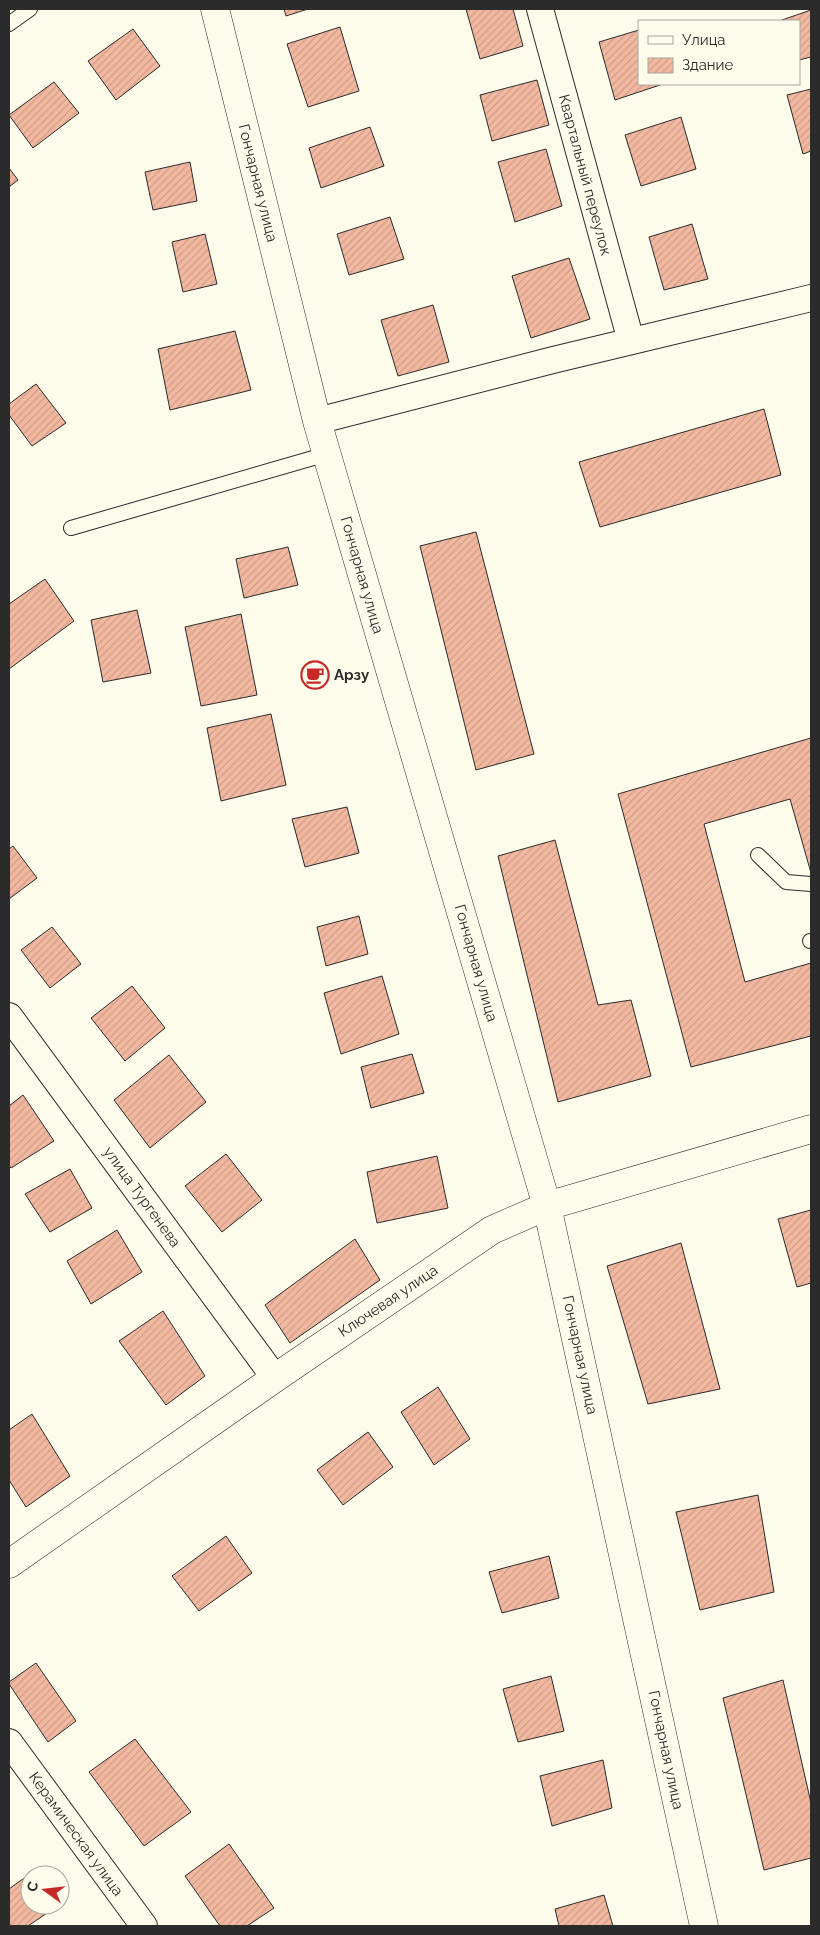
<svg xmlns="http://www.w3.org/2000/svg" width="820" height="1935" viewBox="0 0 820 1935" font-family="Raleway,sans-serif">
  <defs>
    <pattern id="building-hatch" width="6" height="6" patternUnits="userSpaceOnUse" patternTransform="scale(1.25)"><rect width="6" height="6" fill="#f2b8a0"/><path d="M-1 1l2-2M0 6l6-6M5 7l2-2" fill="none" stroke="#d09e8a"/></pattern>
  </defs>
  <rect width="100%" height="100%" fill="#fdfbea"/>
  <path fill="url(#building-hatch)" stroke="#2b2b2b" d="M284 9H308L286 16Z
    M466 9H513L523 46 480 59Z
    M811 10V57L799 60V21H779Z
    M340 27 359 91 308 107 287 44Z
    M133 29 160 66 116 100 88 61Z
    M639 30V84H663L615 100 599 42Z
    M537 80 549 125 492 141 480 95Z
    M54 82 79 113 33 148 9 115Z
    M811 89V151L803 154 787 95Z
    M681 117 696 169 641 186 625 135Z
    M370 127 384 166 321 188 309 148Z
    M546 149 562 206 515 222 498 162Z
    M190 162 197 201 153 210 145 172Z
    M9 168 18 180 9 187Z
    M390 217 404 259 349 275 337 234Z
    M692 224 708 279 664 290 649 237Z
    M205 234 217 284 183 292 172 242Z
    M569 258 590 319 531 338 512 276Z
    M433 305 449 362 398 376 381 320Z
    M235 331 251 390 170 410 158 349Z
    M36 384 66 423 32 446 9 415V404Z
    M764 409 781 475 600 527 579 462Z
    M476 532 534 754 476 770 420 546Z
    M288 547 298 585 244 598 236 559Z
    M45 579 74 621 9 669V604Z
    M137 610 151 673 103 682 91 620Z
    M241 614 257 695 201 706 185 627Z
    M271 714 286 785 221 801 207 728Z
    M811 738V873L790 799 704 824 745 982 811 963V1036L691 1067 618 794Z
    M347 807 359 853 305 867 292 819Z
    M555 840 598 1005 631 1000 651 1076 558 1102 498 856Z
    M13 846 37 878 9 899V849Z
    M359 916 368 954 326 966 317 927Z
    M52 927 81 964 50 988 21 950Z
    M382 976 399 1034 341 1054 324 993Z
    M132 986 165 1028 125 1061 91 1018Z
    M412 1054 424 1093 371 1108 361 1067Z
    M169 1055 206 1102 150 1148 114 1100Z
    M23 1095 54 1141 11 1168 9 1166V1106Z
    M226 1154 262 1200 222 1232 185 1186Z
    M437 1156 448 1208 377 1223 367 1172Z
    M70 1169 92 1208 50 1232 25 1194Z
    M811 1210V1283L797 1287 778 1219Z
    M117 1230 142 1272 91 1304 67 1261Z
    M355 1239 380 1280 290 1343 265 1305Z
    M681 1243 720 1389 648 1404 607 1266Z
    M163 1311 205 1376 166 1405 119 1341Z
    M438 1387 470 1439 434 1465 401 1412Z
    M32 1414 70 1476 26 1507 9 1480V1430Z
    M368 1432 393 1467 343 1505 317 1470Z
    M758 1495 774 1592 700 1610 676 1512Z
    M226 1536 252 1573 199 1611 172 1576Z
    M549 1556 559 1598 502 1613 489 1572Z
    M36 1663 76 1721 48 1742 9 1684V1682Z
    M551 1676 564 1731 518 1742 503 1689Z
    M783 1680 811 1803V1858L764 1870 723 1698Z
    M135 1739 191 1812 144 1846 89 1772Z
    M603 1760 612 1808 552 1826 540 1776Z
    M229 1844 274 1908 247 1926H220L185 1876Z
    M27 1876 30 1880V1905H46L50 1911 28 1926H9V1889Z
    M604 1895 613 1926H559L555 1909Z"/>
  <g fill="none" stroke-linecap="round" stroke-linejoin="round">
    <g stroke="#2b2b2b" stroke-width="16">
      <path id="lane" d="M9 24 30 9
        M71 528 327 454
        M758 855 786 882 811 884
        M810 941H811"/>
    </g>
    <g stroke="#2b2b2b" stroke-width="28">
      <path id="street" d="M540 9 631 341
        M317 421 553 360 811 298
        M9 1016 275 1378
        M9 1742 144 1926"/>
    </g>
    <g stroke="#2b2b2b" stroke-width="29">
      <path id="secondary" d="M215 9 317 421 547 1206 704 1926
        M9 1564 275 1378 492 1230 547 1206 811 1129"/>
    </g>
    <use href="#lane" stroke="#fdfbea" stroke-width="14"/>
    <use href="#street" stroke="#fdfbea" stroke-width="26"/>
    <use href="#secondary" stroke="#fdfbea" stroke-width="28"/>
  </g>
  <defs>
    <g id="cafe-ring" transform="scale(1.4375)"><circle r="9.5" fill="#fdfbea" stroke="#c62828" stroke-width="1.5"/><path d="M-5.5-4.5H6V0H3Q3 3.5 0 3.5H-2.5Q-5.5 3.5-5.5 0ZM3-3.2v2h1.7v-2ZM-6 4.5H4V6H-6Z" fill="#c62828"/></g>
  </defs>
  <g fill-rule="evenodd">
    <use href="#cafe-ring" x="315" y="675"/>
  </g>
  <g text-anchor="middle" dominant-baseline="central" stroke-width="4" stroke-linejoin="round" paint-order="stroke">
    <g font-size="15" fill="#2b2b2b" stroke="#fdfbea">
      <text transform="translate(585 175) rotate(75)">Квартальный переулок</text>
      <text transform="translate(258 183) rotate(76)">Гончарная улица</text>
      <text transform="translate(362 575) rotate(74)">Гончарная улица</text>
      <text transform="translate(476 963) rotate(74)">Гончарная улица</text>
      <text transform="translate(142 1197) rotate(54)">улица Тургенева</text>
      <text transform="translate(388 1301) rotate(-34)">Ключевая улица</text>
      <text transform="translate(580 1355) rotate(78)">Гончарная улица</text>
      <text transform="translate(666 1750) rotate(78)">Гончарная улица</text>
      <text transform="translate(76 1834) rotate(54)">Керамическая улица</text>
    </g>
    <g font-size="15" font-weight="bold" fill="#2b2b2b" stroke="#fdfbea" text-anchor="start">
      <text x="334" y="675">Арзу</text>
    </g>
  </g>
  <rect width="820" height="1935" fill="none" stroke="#2b2b2b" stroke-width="20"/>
  <rect x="638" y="20" width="162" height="65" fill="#fdfbea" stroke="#a9a89e"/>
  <rect x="648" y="36" width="25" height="8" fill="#fdfbea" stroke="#a9a89e"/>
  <text x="682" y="45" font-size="15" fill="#2b2b2b">Улица</text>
  <rect x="648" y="58" width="25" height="15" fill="url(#building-hatch)" stroke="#a9a89e"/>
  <text x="682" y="70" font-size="15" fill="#2b2b2b">Здание</text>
  <g transform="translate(45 1890) rotate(285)"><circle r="24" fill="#fdfbea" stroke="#a9a89e"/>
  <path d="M0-4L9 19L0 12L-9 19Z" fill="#c62828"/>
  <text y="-8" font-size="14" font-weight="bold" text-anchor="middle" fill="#2b2b2b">С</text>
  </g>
</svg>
